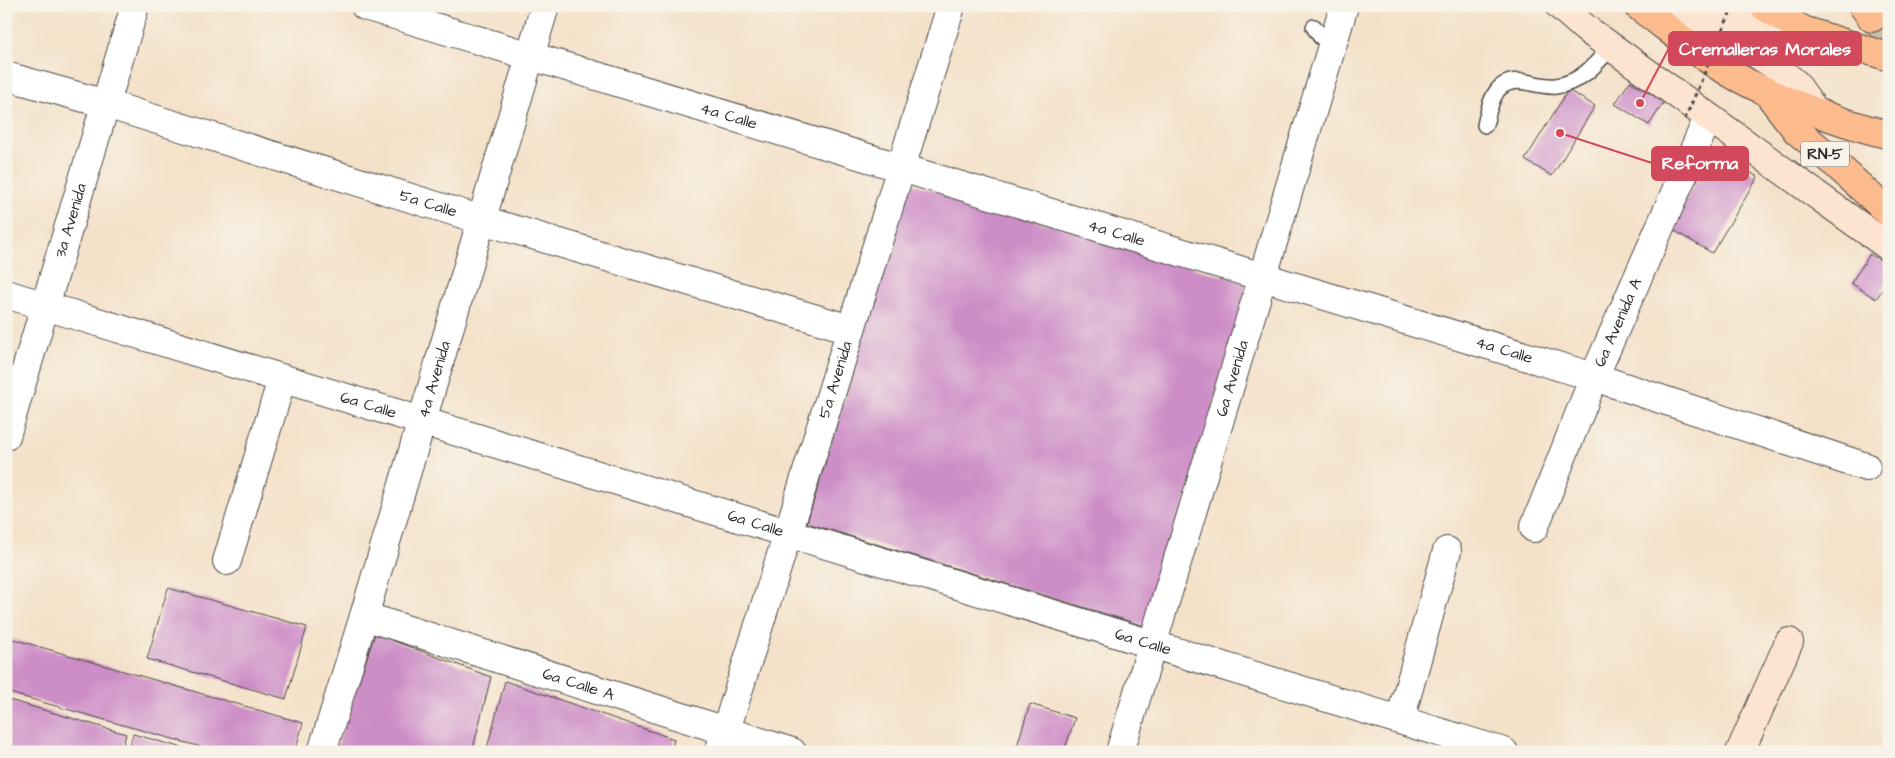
<svg xmlns="http://www.w3.org/2000/svg" width="1895" height="758" viewBox="0 0 1895 758" font-family="'Architects Daughter',sans-serif">
  <rect width="100%" height="100%" fill="#f7f3e8"/>
  <filter id="ink" filterUnits="userSpaceOnUse"><feTurbulence type="fractalNoise" baseFrequency=".02" numOctaves="2"/><feDisplacementMap in="SourceGraphic" scale="10" xChannelSelector="R" yChannelSelector="G"/><feConvolveMatrix kernelMatrix="1 2 1 2 8 2 1 2 1" color-interpolation-filters="sRGB"/></filter>
  <filter id="wash" filterUnits="userSpaceOnUse"><feTurbulence type="fractalNoise" baseFrequency=".0096" numOctaves="4" result="noise"/><feDisplacementMap in="SourceGraphic" scale="20" xChannelSelector="R" yChannelSelector="G"/><feGaussianBlur stdDeviation="1.12" result="paint"/><feColorMatrix in="noise" values="0 0 0 0 0 0 0 0 0 0 0 0 0 0 0 0 0 1.4 0 .05"/><feComposite in="paint" operator="in"/></filter>
  <g filter="url(#wash)">
    <rect width="100%" height="100%" fill="#f4e1c9"/>
    <g id="blocks">
      <path fill="#cd8ec7" d="M1630 81 1664 102 1649 125 1615 104Z
        M1568 90 1595 106 1552 176 1525 160Z
        M1725 157 1758 177 1712 253 1668 227 1709 161Z
        M910 183 1249 284 1148 627 807 523Z
        M1870 254 1889 266V280L1876 299 1851 283Z
        M168 588 307 627 286 699 147 659Z
        M375 634 491 677 472 752H335Z
        M6 637 303 723 295 752H219L6 692Z
        M505 681 674 739 671 752H486Z
        M6 699 126 734 121 752H6Z
        M1030 704 1075 718 1064 752H1015Z
        M133 734 194 751V752H128Z"/>
    </g>
  </g>
  <g filter="url(#ink)">
    <use href="#blocks" fill-opacity="0" stroke="#494643" stroke-width="1"/>
    <g fill="none" stroke-linecap="round" stroke-linejoin="round">
      <path stroke="#ccbda9" stroke-width="28" stroke-dasharray="28 14" stroke-linecap="butt" d="M1872 18 1889 43"/>
      <g stroke="#494643" stroke-width="18">
        <path id="lane" d="M1314 27 1321 37 1334 42
          M1485 125C1491 100 1495 77 1526 82 1536 84 1546 87 1556 86 1581 83 1596 64 1611 47"/>
      </g>
      <g stroke="#494643" stroke-width="30">
        <g id="street">
          <path id="s1" d="M365 6 1594 377 1866 467"/>
          <path id="s2" d="M6 76 106 104 482 220 850 329"/>
          <path id="s3" d="M6 294 1504 752"/>
          <path id="s4" d="M6 436 135 6"/>
          <path id="s5" d="M1534 528 1594 377 1708 118"/>
          <path d="M227 561 282 379"/>
          <path id="s6" d="M364 616 792 752"/>
          <path d="M1400 720 1447 551"/>
          <path id="s7" d="M322 752 364 616 545 6"/>
          <path id="s8" d="M719 752 788 533 951 6"/>
          <path id="s9" d="M1120 752 1344 6"/>
        </g>
      </g>
      <g stroke="#494643" stroke-width="30">
        <path id="secondary" d="M1560 6 1585 28 1889 247
          M1681 6 1704 22 1771 63 1795 83 1815 111
          M1718 6 1771 40 1803 30
          M1740 752 1789 642"/>
      </g>
      <g stroke="#494643" stroke-width="30">
        <path id="primary" d="M1863 6 1872 18
          M1766 91 1797 131 1818 148 1889 213"/>
      </g>
      <g stroke="#494643" stroke-width="30">
        <path id="highway" d="M1638 6C1665 26 1691 48 1718 66 1766 96 1834 121 1889 135
          M1764 6 1803 30 1889 57"/>
      </g>
      <use href="#lane" stroke="#fff" stroke-width="15"/>
      <use href="#street" stroke="#fff" stroke-width="28"/>
      <use href="#secondary" stroke="#fde4d1" stroke-width="28"/>
      <use href="#primary" stroke="#fbbb8d" stroke-width="28"/>
      <use href="#highway" stroke="#fbbb8d" stroke-width="28"/>
      <path stroke="#494643" stroke-width="3" stroke-dasharray="4 4" stroke-linecap="butt" d="M1685 119 1733 6"/>
    </g>
  </g>
  <g text-anchor="middle" dominant-baseline="central" stroke-width="5" stroke-linejoin="round" paint-order="stroke">
    <rect fill="#f7f3e8" stroke="#686764" stroke-width="1" x="1801" y="141.5" width="48" height="25" rx="4"/>
    <g font-size="15" font-weight="bold" fill="#2b2b2b">
      <text x="1825" y="154">RN-5</text>
    </g>
    <g font-size="16" fill="#2b2b2b" stroke="#f7f3e8">
      <text stroke="none"><textPath href="#s1" startOffset="380">4a Calle</textPath></text>
      <text stroke="none"><textPath href="#s2" startOffset="441">5a Calle</textPath></text>
      <text stroke="none"><textPath href="#s4" startOffset="225">3a Avenida</textPath></text>
      <text stroke="none"><textPath href="#s1" startOffset="785">4a Calle</textPath></text>
      <text stroke="none"><textPath href="#s5" startOffset="222">6a Avenida A</textPath></text>
      <text stroke="none"><textPath href="#s1" startOffset="1190">4a Calle</textPath></text>
      <text stroke="none"><textPath href="#s7" startOffset="389">4a Avenida</textPath></text>
      <text stroke="none"><textPath href="#s8" startOffset="390">5a Avenida</textPath></text>
      <text stroke="none"><textPath href="#s9" startOffset="390">6a Avenida</textPath></text>
      <text stroke="none"><textPath href="#s3" startOffset="379">6a Calle</textPath></text>
      <text stroke="none"><textPath href="#s3" startOffset="784">6a Calle</textPath></text>
      <text stroke="none"><textPath href="#s3" startOffset="1189">6a Calle</textPath></text>
      <text stroke="none"><textPath href="#s6" startOffset="225">6a Calle A</textPath></text>
    </g>
  </g>
  <path fill="none" stroke="#d1495b" stroke-width="2" d="M1640 103L1669 48M1560 133L1652 163"/>
  <g fill="#d1495b" stroke="#f7f3e8" stroke-width="2">
    <circle cx="1640" cy="103" r="5"/>
    <circle cx="1560" cy="133" r="5"/>
  </g>
  <g fill="#d1495b" stroke="#d1495b" stroke-width="2">
    <rect x="1669" y="32" width="192" height="33" rx="5"/>
    <rect x="1652" y="147" width="96" height="33" rx="5"/>
  </g>
  <g font-size="18" text-anchor="middle" font-weight="bold" fill="#fff">
    <text x="1765" y="55">Cremalleras Morales</text>
    <text x="1700" y="169">Reforma</text>
  </g>
  <rect width="1895" height="758" fill="none" stroke="#f7f3e8" stroke-width="25"/>
</svg>
